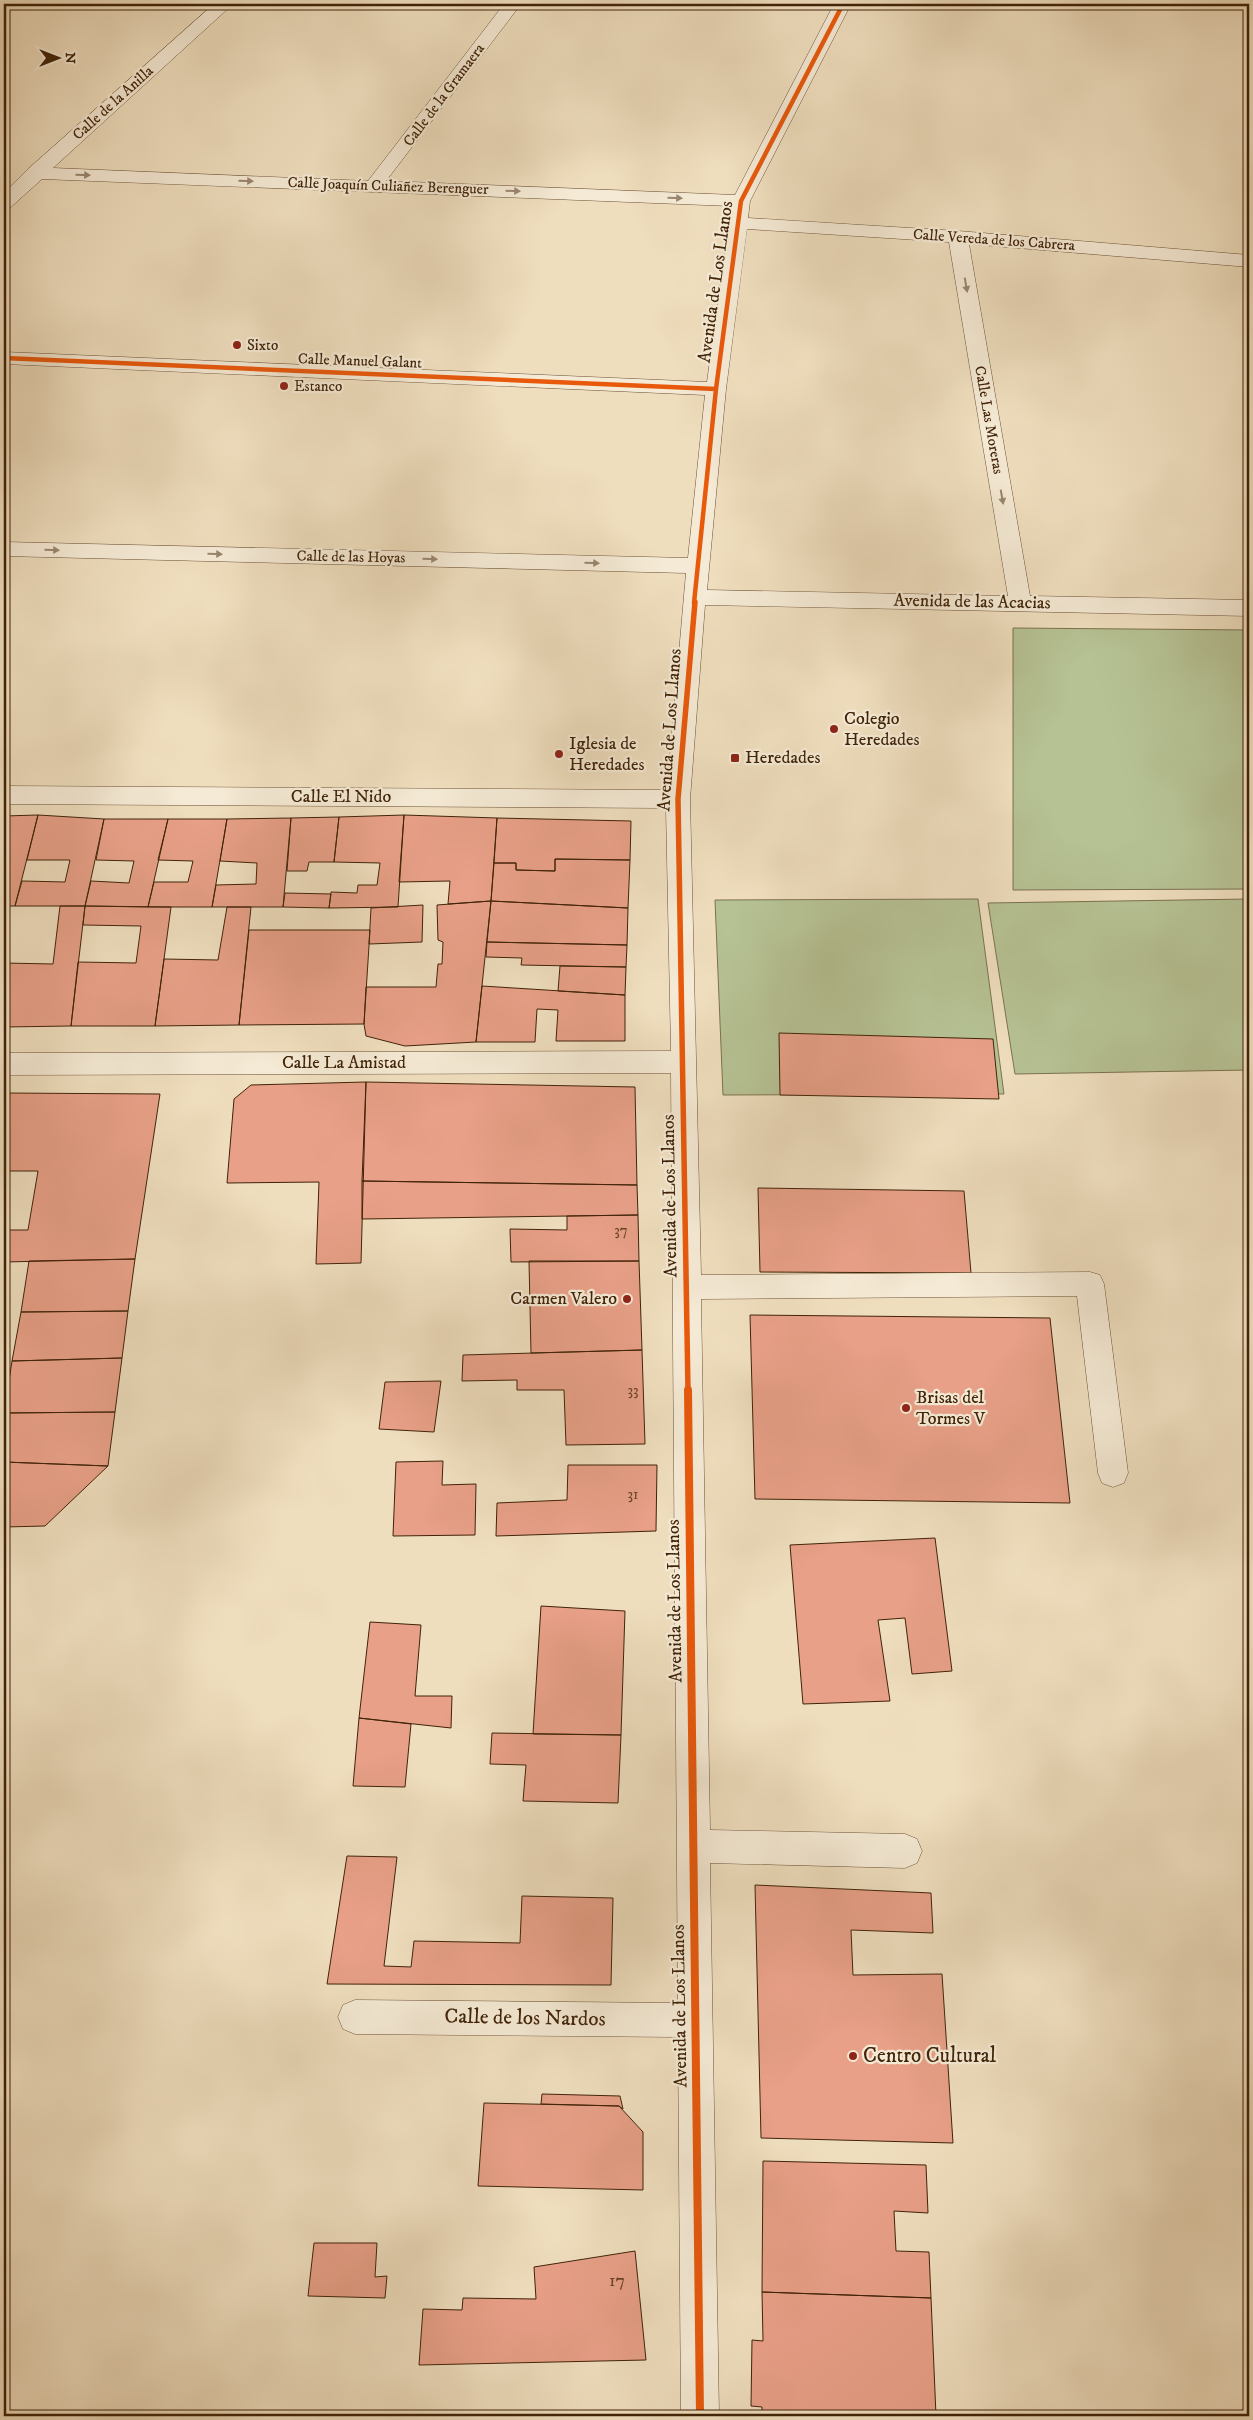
<svg xmlns="http://www.w3.org/2000/svg" width="1253" height="2420" viewBox="0 0 1253 2420" font-family="'IM FELL DW Pica',serif">
  <rect width="100%" height="100%" fill="#efdebe"/>
  <filter id="stains"><feTurbulence type="fractalNoise" baseFrequency=".004" numOctaves="4"/><feColorMatrix values="0 0 0 0 .2 0 0 0 0 .09 0 0 0 0 .02 0 0 0 .5 -.17"/></filter>
  <radialGradient id="worn" r=".72"><stop offset=".6" stop-color="#630" stop-opacity="0"/><stop offset="1" stop-color="#630" stop-opacity=".3"/></radialGradient>
  <path fill="#b6c294" stroke="#7b724e" d="M1013 628 1249 630V889L1013 890Z
    M978 899 1004 1094 723 1095 715 900Z
    M1249 899V1070L1015 1074 988 903Z"/>
  <path fill="#e8a088" stroke="#402308" d="M38 815 104 819 85 906H15L22 881 65 882 70 860H27Z
    M38 815 15 906H4V816Z
    M404 815 398 907 329 908 331 892 357 893 358 885H377L380 863 334 862 339 817Z
    M404 815 497 818 491 901 448 904 450 881 399 882Z
    M339 817 334 862H309L307 871H287L291 818Z
    M291 818 283 907H212L216 885 256 884 257 863 220 861 227 819Z
    M497 818 631 821 630 860 555 859V871L516 870V863H494Z
    M104 819H168L148 907 85 906 91 881 129 883 134 861 96 860Z
    M168 819H227L212 907H148L154 882H188L193 861 158 860Z
    M555 859 630 860 628 908 491 901 494 863H516V870L555 871Z
    M285 893 331 894 329 908 283 907Z
    M491 901 628 908 627 945 487 942Z
    M491 901 476 1042 405 1046 366 1036 364 1024 366 987H436L438 964H442L443 942 438 940 437 905Z
    M423 905 422 942 369 944 371 908Z
    M60 906H85L71 1026 4 1027V963L53 964Z
    M85 906 171 907 155 1026H71L78 962 136 963 141 926 83 925Z
    M227 907H251L239 1025 155 1026 164 959 218 960Z
    M249 930H370L364 1024 239 1025Z
    M487 942 627 945 626 967 521 965 522 958 486 957Z
    M560 966 626 967 625 995 558 991Z
    M482 986 625 995V1041H556L558 1010 537 1009 535 1042H476Z
    M779 1033 993 1039 999 1099 780 1095Z
    M366 1082 635 1087 637 1185 362 1181Z
    M366 1082 361 1263 316 1264 319 1182 227 1183 234 1099 251 1085Z
    M4 1093 160 1094 135 1259 4 1262V1230H28L38 1171H7L4 1190Z
    M362 1181 637 1185 638 1215 362 1219Z
    M758 1188 964 1191 971 1273 760 1272Z
    M638 1215 639 1261 511 1262 510 1229 567 1230V1216Z
    M135 1259 128 1311 21 1312 29 1261Z
    M529 1261H639L642 1350 531 1353Z
    M128 1311 122 1358 12 1361 21 1312Z
    M750 1315 1050 1318 1070 1503 755 1499Z
    M642 1350 645 1444 566 1445 564 1390H517V1380L462 1381 463 1355Z
    M122 1358 115 1412 4 1413 12 1361Z
    M441 1381 434 1432 379 1429 385 1382Z
    M115 1412 108 1466 4 1462V1413Z
    M443 1461 442 1485 476 1484 475 1535 393 1536 396 1462Z
    M4 1462 108 1466 45 1526 4 1527Z
    M568 1465H657L656 1531 496 1536 497 1503 567 1500Z
    M935 1538 952 1671 912 1674 905 1618 878 1620 890 1701 803 1704 790 1545Z
    M541 1606 625 1611 621 1735 533 1734Z
    M370 1622 421 1625 415 1696H452L451 1728 359 1718Z
    M359 1718 411 1724 405 1787 353 1786Z
    M492 1733 621 1735 618 1803 523 1801 526 1765 490 1764Z
    M347 1856 397 1857 384 1966 411 1967 414 1941 520 1943 522 1896 613 1898 611 1985 327 1984Z
    M755 1885 931 1893 933 1933 851 1930 853 1975 942 1974 953 2143 761 2138Z
    M542 2094 620 2096 623 2109 619 2106 541 2104Z
    M484 2103 619 2106 643 2132V2190L478 2186Z
    M763 2161 926 2165 928 2213 894 2211 896 2251 929 2252 931 2298 762 2292Z
    M314 2243H377L375 2277 387 2276 385 2298 308 2296Z
    M635 2251 646 2360 419 2365 423 2309 462 2310 463 2298 536 2299 534 2267Z
    M762 2292 931 2298 936 2416H762V2407L751 2406 752 2340 763 2341Z"/>
  <g fill="none" stroke-linecap="round" stroke-linejoin="round">
    <g stroke="#6c5236" stroke-width="1">
      <path id="minor" d="M214 4H233L53 168 368 181 504 4H521L386 181 735 195 834 4H851L750 201 748 218 958 231 1249 255V267L969 244 1030 596 1249 600V616L705 605 690 799 701 1275 1090 1272 1100 1275 1104 1284 1128 1473 1124 1483 1113 1487 1102 1483 1098 1473 1077 1296 701 1299 710 1830 905 1834 917 1839 922 1851 917 1863 905 1868 710 1863 719 2416H681L678 2037 355 2034 343 2029 338 2017 343 2005 355 2000 678 2003 671 1073 4 1075V1053L671 1051 666 808 4 804V786L667 790 686 573 4 556V542L688 558 705 395 4 364V352L707 382 731 206 42 179 11 207 4 209V193L28 169ZM747 229 949 242 1008 596 707 590 726 389Z"/>
    </g>
    <use href="#minor" fill="#f5ead5" fill-rule="evenodd"/>
    <g stroke="#f5ead5" stroke-width="7">
      <path id="cycleway-far2" d="M4 358 716 389
        M694 603 716 389 741 201 843 4"/>
    </g>
    <g stroke="#f5ead5" stroke-width="9">
      <path id="cycleway-far1" d="M688 1391 678 799 695 602"/>
    </g>
    <g stroke="#f5ead5" stroke-width="11">
      <path id="cycleway" d="M688 1390 700 2416"/>
    </g>
    <use href="#cycleway-far2" stroke="#e8590c" stroke-width="4.5"/>
    <use href="#cycleway-far1" stroke="#e8590c" stroke-width="5.5"/>
    <use href="#cycleway" stroke="#e8590c" stroke-width="8"/>
  </g>
  <defs><path id="oneway-solid" d="M-6-.8H1V-3.2L6.5 0L1 3.2V.8H-6Z" transform="scale(1.25)"/></defs>
  <g fill="#9a866e">
    <use href="#oneway-solid" transform="translate(83 175) rotate(2)"/>
    <use href="#oneway-solid" transform="translate(246 181) rotate(2)"/>
    <use href="#oneway-solid" transform="translate(513 191) rotate(2)"/>
    <use href="#oneway-solid" transform="translate(675 198) rotate(2)"/>
    <use href="#oneway-solid" transform="translate(966 285) rotate(80)"/>
    <use href="#oneway-solid" transform="translate(1002 497) rotate(80)"/>
    <use href="#oneway-solid" transform="translate(52 550) rotate(1)"/>
    <use href="#oneway-solid" transform="translate(215 554) rotate(1)"/>
    <use href="#oneway-solid" transform="translate(430 559) rotate(1)"/>
    <use href="#oneway-solid" transform="translate(592 563) rotate(1)"/>
  </g>
  <g fill="#8f2418" stroke="#f5ead5" stroke-width="2">
    <circle cx="237" cy="345" r="5"/>
    <circle cx="284" cy="386" r="5"/>
    <circle cx="834" cy="729" r="5"/>
    <circle cx="559" cy="754" r="5"/>
    <rect x="730" y="753" width="10" height="10" rx="2.5"/>
    <circle cx="627" cy="1299" r="5"/>
    <circle cx="906" cy="1408" r="5"/>
    <circle cx="853" cy="2056" r="5"/>
  </g>
  <g text-anchor="middle" dominant-baseline="central" stroke-width="4.5" stroke-linejoin="round" paint-order="stroke">
    <g font-size="15" fill="#402308" stroke="#f5ead5">
      <text transform="translate(444 95) rotate(-53)">Calle de la Gramaera</text>
      <text transform="translate(113 103) rotate(-42)">Calle de la Anilla</text>
      <text transform="translate(388 186) rotate(2)">Calle Joaquín Culiañez Berenguer</text>
      <text transform="translate(994 240) rotate(4)">Calle Vereda de los Cabrera</text>
      <text transform="translate(360 361) rotate(2)">Calle Manuel Galant</text>
      <text transform="translate(989 420) rotate(80)">Calle Las Moreras</text>
      <text transform="translate(351 557) rotate(1)">Calle de las Hoyas</text>
    </g>
    <g font-size="15" fill="#402308" stroke="#f5ead5" text-anchor="start">
      <text x="247" y="345">Sixto</text>
      <text x="294" y="386">Estanco</text>
    </g>
    <g font-size="15" fill="#6a4228">
      <text x="621" y="1230">37</text>
      <text x="633" y="1390">33</text>
      <text x="633" y="1494">31</text>
    </g>
    <g font-size="18" fill="#402308" stroke="#f5ead5">
      <text transform="translate(716 282) rotate(-82)">Avenida de Los Llanos</text>
      <text transform="translate(972 602) rotate(1)">Avenida de las Acacias</text>
      <text transform="translate(670 730) rotate(-86)">Avenida de Los Llanos</text>
      <text x="341" y="797">Calle El Nido</text>
      <text x="344" y="1063">Calle La Amistad</text>
      <text transform="translate(670 1196) rotate(-91)">Avenida de Los Llanos</text>
      <text transform="translate(675 1601) rotate(-91)">Avenida de Los Llanos</text>
      <text transform="translate(680 2006) rotate(-91)">Avenida de Los Llanos</text>
    </g>
    <g font-size="18" fill="#402308" stroke="#f5ead5" text-anchor="start">
      <text x="844" y="719">Colegio<tspan x="844" dy="21">Heredades</tspan></text>
      <text x="569" y="744">Iglesia de<tspan x="569" dy="21">Heredades</tspan></text>
      <text x="745" y="758">Heredades</text>
      <text x="617" y="1299" text-anchor="end">Carmen Valero</text>
      <text x="916" y="1398">Brisas del<tspan x="916" dy="21">Tormes V</tspan></text>
    </g>
    <g font-size="18" fill="#6a4228">
      <text x="617" y="2281">17</text>
    </g>
    <g font-size="21" fill="#402308" stroke="#f5ead5">
      <text transform="translate(525 2018) rotate(1)">Calle de los Nardos</text>
    </g>
    <g font-size="21" fill="#402308" stroke="#f5ead5" text-anchor="start">
      <text x="863" y="2056">Centro Cultural</text>
    </g>
  </g>
  <rect width="1253" height="2420" fill="none" stroke="#efdebe" stroke-width="20"/>
  <rect x="5" y="5" width="1243" height="2410" fill="none" stroke="#402308" stroke-width="2.5"/>
  <rect x="10" y="10" width="1233" height="2400" fill="none" stroke="#402308"/>
  <g transform="translate(58 58) rotate(90)" stroke="#f5ead5" stroke-width="4" paint-order="stroke">
  <path d="M0-4L9 19L0 12L-9 19Z" fill="#402308"/>
  <text y="-8" font-size="14" font-weight="bold" text-anchor="middle" fill="#402308">N</text>
  </g>
  <rect width="100%" height="100%" filter="url(#stains)"/>
  <rect width="100%" height="100%" fill="url(#worn)"/>
</svg>
